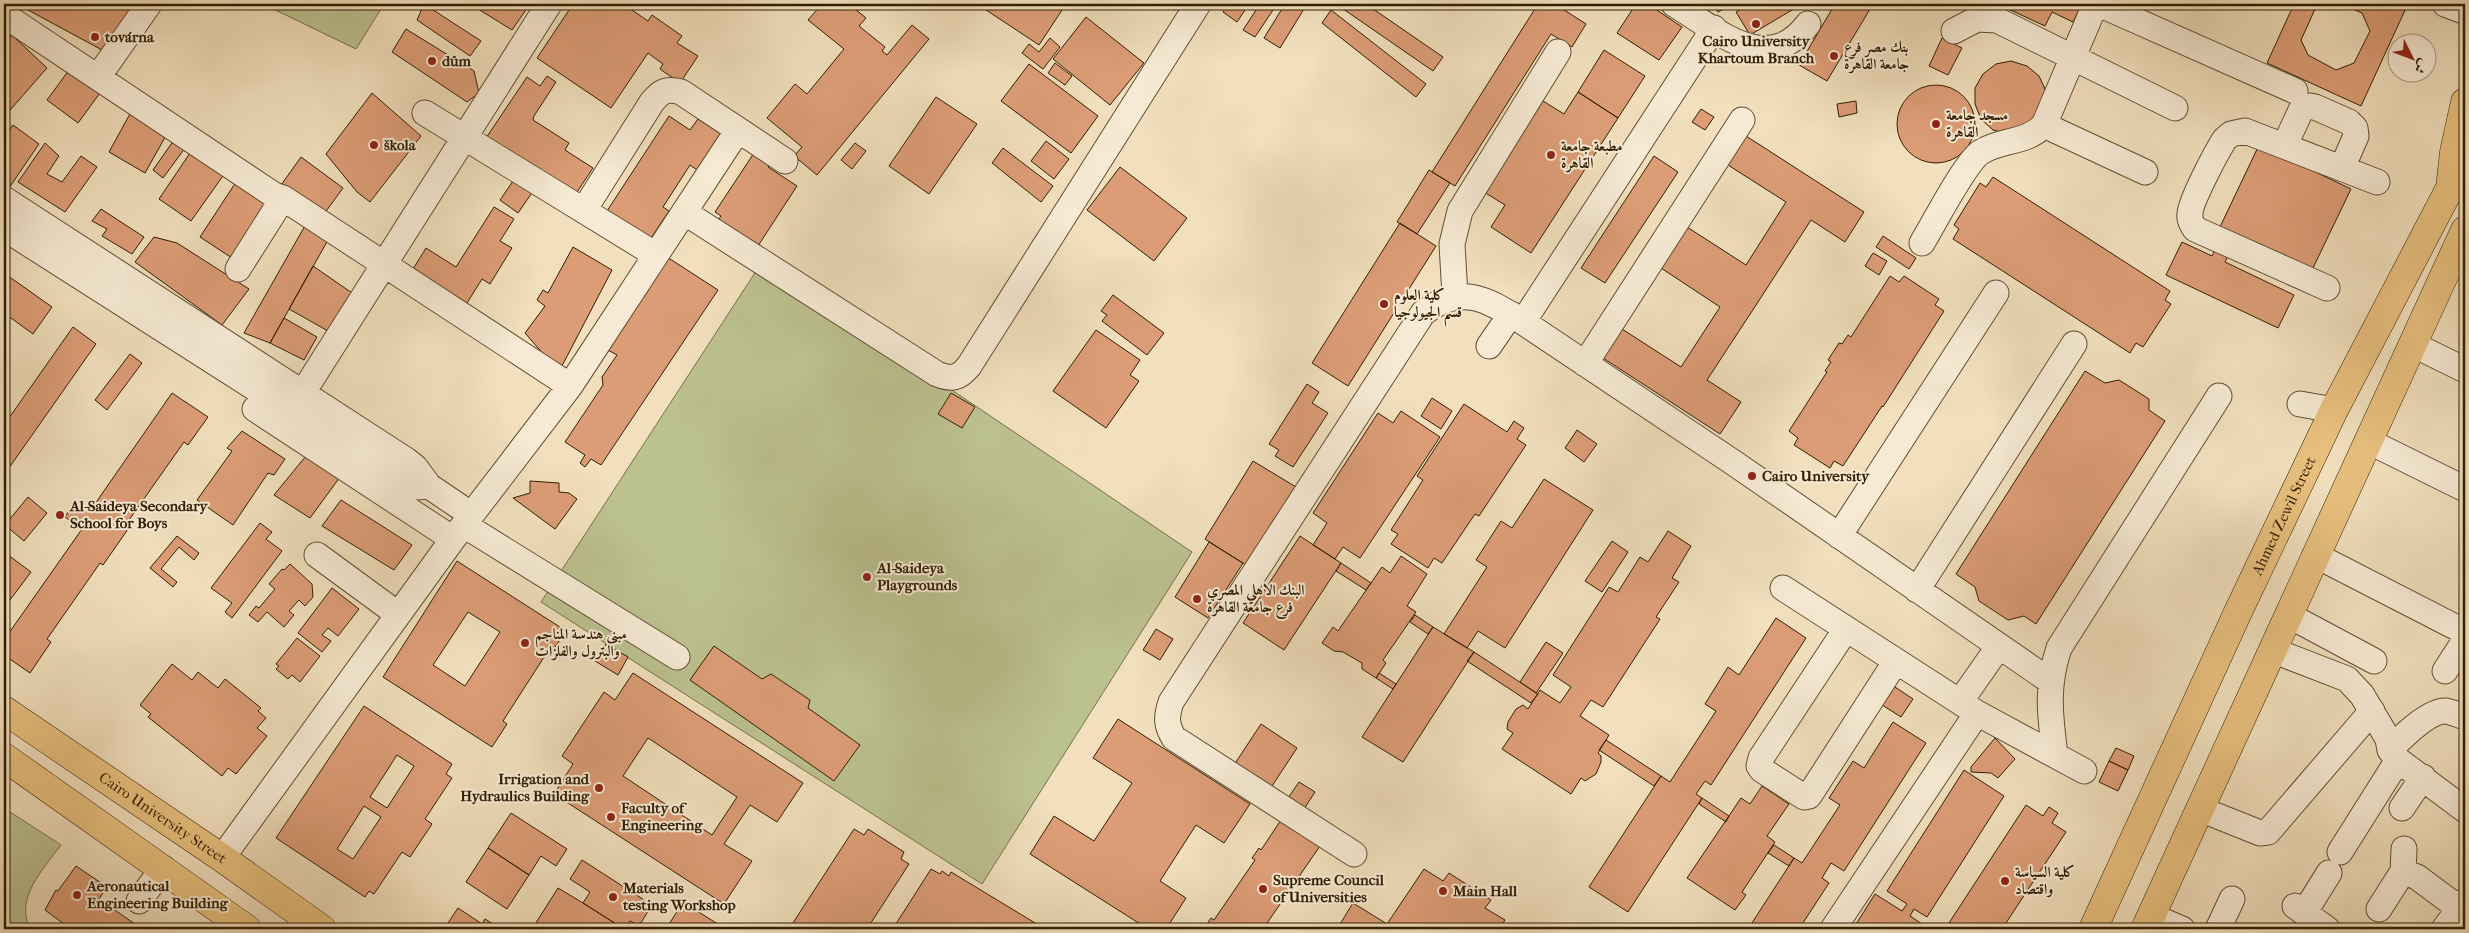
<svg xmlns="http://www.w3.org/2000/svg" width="2469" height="933" viewBox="0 0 2469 933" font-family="'IM FELL French Canon',Amiri,serif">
  <rect width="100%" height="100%" fill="#f1dfbd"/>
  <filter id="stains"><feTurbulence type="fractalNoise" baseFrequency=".004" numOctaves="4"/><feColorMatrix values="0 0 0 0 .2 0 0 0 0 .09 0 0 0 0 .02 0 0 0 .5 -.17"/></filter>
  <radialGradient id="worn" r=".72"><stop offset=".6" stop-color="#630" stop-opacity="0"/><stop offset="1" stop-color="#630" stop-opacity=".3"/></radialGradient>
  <path fill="#bcc190" stroke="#76704a" d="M263 4H384L356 49Z
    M762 262 1192 552 982 884 541 602Z
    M4 808 61 845C44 868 13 900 31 929H4Z"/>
  <path fill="#dc9d76" stroke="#311e03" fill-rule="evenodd" d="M17 4H136L102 50Z
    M424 4 481 41 470 56 417 20Z
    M470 4H530L512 30Z
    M573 4H632L629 8 648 21 652 15 682 36 677 43 698 56 680 83 660 69 663 64 648 53 611 108 537 58Z
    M822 4H849L866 18 859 26 885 47 882 51 887 55 912 25 929 39 817 175 794 156 802 147 767 118 795 84 807 94 844 49 808 20Z
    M977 4H1066L1039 45Z
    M1228 4H1249L1237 22 1223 12Z
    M1260 4H1277L1255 37 1243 30Z
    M1285 4H1307L1280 48 1264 38Z
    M1336 4H1366L1443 57 1433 71Z
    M1538 4H1555L1586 24 1572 47 1551 34 1455 186 1432 172Z
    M1636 4H1648L1682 27 1659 60 1617 33Z
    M1713 4H1733L1718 12Z
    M1750 4H1802L1750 35 1736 12Z
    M1835 4H1873L1827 81 1799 65Z
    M2006 4H2082L2073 22 2052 12 2045 26 2004 7Z
    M2294 4H2328L2316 7 2301 40 2308 55 2336 70 2354 63 2370 31 2362 13 2342 4H2396L2406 8 2361 106 2267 63Z
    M1331 10 1426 84 1416 97 1322 23Z
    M1086 17 1144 63 1110 105 1053 59Z
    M406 29 474 71 479 93 467 102 392 52Z
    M12 35 47 68 4 117V46Z
    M1050 38 1060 47 1043 69 1022 53 1029 44 1039 52Z
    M1942 38 1962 48 1948 75 1929 66Z
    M1604 50 1645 76 1618 118 1578 92Z
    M2011 61 2027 66 2039 76 2046 91 2038 121 2009 134 1993 130 1981 119 1975 104V88L1983 74 1996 64Z
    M1055 63 1072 76 1065 85 1048 73Z
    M1029 64 1098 116 1071 153 1001 101Z
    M69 70 100 93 78 123 47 100Z
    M547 76 556 82 534 116 533 120 569 143 565 150 593 168 575 195 486 138 527 77 540 86Z
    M1897 124a39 39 0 1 1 78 0a39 39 0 1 1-78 0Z
    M1578 92 1618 118 1531 253 1491 227 1505 205 1484 192 1543 101 1564 114Z
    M372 93 421 136 370 202 357 192 326 154Z
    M936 97 977 124 929 194 889 166Z
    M1856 101 1857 113 1839 117 1837 104Z
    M1701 109 1714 117 1705 130 1692 122Z
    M131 112 168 132 145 173 109 152Z
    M669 116 690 130 698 119 721 134 697 170 690 165 663 207 669 211 647 244 607 211Z
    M13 125 39 144 9 188 4 184V138Z
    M1746 136 1864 212 1845 242 1811 220 1758 302 1707 380 1741 402 1720 434 1603 358 1622 329 1681 367 1720 307 1661 268 1687 227 1746 265 1786 202 1728 165Z
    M174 140 185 148 163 178 153 170Z
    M1046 141 1069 159 1054 179 1031 161Z
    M45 143 59 156 47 174 62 182 81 156 97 167 65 212 18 182Z
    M855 143 866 151 852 169 841 160Z
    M2259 145 2351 189 2312 270 2220 227Z
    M1003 148 1053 186 1041 202 992 163Z
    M192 150 225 173 191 221 159 199Z
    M754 153 770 164 768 167 797 186 756 249 716 223 721 216 715 212Z
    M1654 156 1678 172 1605 283 1581 268Z
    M301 157 343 188 316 225 274 195Z
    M1120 167 1187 218 1154 261 1087 210Z
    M1429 170 1450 183 1417 234 1397 222Z
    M518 174 536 187 518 213 500 200Z
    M1993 177 2170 291 2165 300 2171 304 2143 347 2136 343 2130 353 1953 239 1959 229 1954 225 1980 183 1986 187Z
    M238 179 270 200 232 258 200 237Z
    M494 207 514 219 500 241 512 248 490 284 482 279 467 303 413 269 426 248 456 267Z
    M101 209 144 237 132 254 102 236 107 229 92 221Z
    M1400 223 1436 246 1348 386 1312 363Z
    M306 224 328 240 270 343 244 333Z
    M1883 236 1916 258 1909 269 1876 247Z
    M154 237 177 243 249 289 222 325 135 262Z
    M2182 242 2212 256 2215 250 2228 256 2225 262 2294 295 2278 328 2166 275Z
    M573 247 612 270 563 364 557 370 525 333 545 306 537 300 543 290 548 293Z
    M1873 253 1887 261 1879 275 1865 266Z
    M667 257 718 290 601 465 591 459 585 467 580 463 585 455 565 442 603 385 602 377 617 355 606 349Z
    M313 266 355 295 328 331 289 309Z
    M4 273 52 307 33 334 4 313Z
    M1890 276 1899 282 1904 276 1939 299 1935 305 1944 311 1883 407 1882 406 1843 466 1834 461 1830 468 1794 445 1798 438 1789 431 1827 372 1825 371 1831 362 1828 360 1839 343 1842 344 1848 335 1851 337Z
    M1113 295 1164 333 1147 355 1102 321 1107 315 1101 311Z
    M284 318 317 337 304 360 270 343Z
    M73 327 96 344 4 475V425Z
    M1096 330 1140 360 1130 375 1139 381 1106 428 1053 391Z
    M130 354 142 363 107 410 95 400Z
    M2085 371 2105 383 2119 380 2149 399V410L2165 421 2036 624 2024 616 2008 620 1979 601 1975 587 1956 574Z
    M1307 384 1319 392 1312 403 1328 413 1293 467 1275 456 1279 450 1269 444Z
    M172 393 208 417 188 445 184 442 129 520 133 522 103 565 100 563 47 639 51 642 30 673 4 655V640L82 529 65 517 75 501 90 511Z
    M951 393 975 407 962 428 938 414Z
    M1432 398 1452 411 1441 429 1421 416Z
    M1464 404 1507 432 1514 421 1524 428 1517 439 1526 445 1479 516 1475 514 1442 563 1434 558 1428 568 1391 544 1398 534 1391 530 1423 480 1417 476Z
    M1401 411 1440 437 1360 558 1343 547 1335 559 1313 545 1327 523 1313 513 1378 413 1393 423Z
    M1577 430 1597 444 1584 462 1565 448Z
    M242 431 285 459 274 475 268 473 233 525 197 500 232 451 227 448Z
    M310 451 343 473 310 518 274 495Z
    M1253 461 1301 490 1252 569 1205 539Z
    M1544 479 1593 510 1505 648 1478 631 1467 648 1444 634 1487 567 1476 560 1501 521 1512 528Z
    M530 481 559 483V492L569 493 577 499 555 529 513 498 530 493Z
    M28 497 47 513 24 541 5 525Z
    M341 500 412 545 394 570 322 526Z
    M260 523 272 532 266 539 282 551 232 618 225 612 232 603 211 588Z
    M1668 531 1691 546 1672 578 1679 582 1656 617 1660 619 1603 707 1591 700 1580 716 1609 735 1598 753 1601 756V762L1596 774 1585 781 1581 778 1571 794 1502 749 1513 733 1507 729 1508 722 1516 709 1523 705 1528 709 1540 690 1560 703 1571 687 1553 675 1609 587 1618 592 1640 557 1648 562Z
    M177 536 199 553 194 560 179 547 161 569 177 582 173 587 150 568Z
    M1300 536 1341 563 1284 650 1243 623Z
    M1612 541 1628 552 1602 592 1585 581Z
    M1209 542 1243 563 1208 618 1175 597Z
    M4 552 31 572 4 608Z
    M1401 556 1427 574 1407 606 1416 612 1383 660 1386 663 1376 678 1362 669V663L1343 652 1334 651 1322 643 1333 627 1338 631 1382 567 1390 573Z
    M457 561 566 631 549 656 546 654 503 721 507 724 492 747 383 677ZM468 612 500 632 465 686 433 665Z
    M1341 563 1371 583 1366 590 1336 571Z
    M290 564 312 584 313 597 305 606 299 600 289 611 294 615 284 627 267 612 258 622 249 615 256 606 259 608 275 589 269 584 282 569 284 570Z
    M332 588 359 609 338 636 328 628 322 635 331 641 322 652 298 633Z
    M1415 615 1433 627 1428 634 1410 622Z
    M1776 618 1806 638 1711 785 1705 781 1696 794 1702 798 1628 912 1589 887 1661 776 1670 782 1716 711 1705 704 1728 667 1739 675Z
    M1433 627 1474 652 1403 762 1362 737Z
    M1156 629 1173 639 1160 660 1143 650Z
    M297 638 320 656 300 682 292 675 288 679 276 669 279 666 276 664Z
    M1546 642 1563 653 1536 693 1520 682Z
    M606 644 628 657 618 675 595 661Z
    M714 646 762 679 771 674 810 700 808 708 860 745 834 781 690 680Z
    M1474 652 1538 694 1531 703 1467 661Z
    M172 664 192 680 198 672 218 688 225 679 261 708 258 711 266 718 257 728 267 736 236 774 228 768 222 776 148 717 151 714 140 705Z
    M633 673 803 783 777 822 750 805 724 844 752 861 724 904 554 794 573 764 562 756 604 692 615 700ZM648 738 737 797 712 835 623 776Z
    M1379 673 1396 684 1393 689 1376 678Z
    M1892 685 1913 699 1901 717 1879 703Z
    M364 706 452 764 446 774 452 778 425 819 432 824 410 857 402 852 374 894 369 891 365 897 276 838ZM397 755 414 766 387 808 370 797ZM364 806 381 817 353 859 337 849Z
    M1118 719 1250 804 1224 843 1196 825 1160 881 1186 898 1166 929H1148L1030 854 1054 816 1094 841 1132 783 1093 758Z
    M1893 722 1926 743 1844 871 1831 863 1822 878 1829 883 1799 929H1748L1794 858 1802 863 1840 805 1829 798 1853 761 1864 768Z
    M1261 724 1297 748 1270 789 1234 765Z
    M1995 738 2015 759 1998 778 1991 773 1971 772V767Z
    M1606 740 1661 776 1654 786 1599 750Z
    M2116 748 2134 756 2128 770 2109 761Z
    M2109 761 2128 770 2118 791 2099 782Z
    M1964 770 2004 796 1927 917 1914 909 1910 916 1922 924 1919 929H1853L1875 894 1902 911 1907 904 1887 891Z
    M1299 782 1315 792 1304 809 1288 798Z
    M1762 786 1789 804 1767 836 1775 842 1742 892 1746 895 1735 910 1687 878 1741 798 1750 804Z
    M1702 798 1729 816 1726 822 1699 804Z
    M2026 805 2043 816 2049 807 2058 813 2052 823 2066 832 2002 929H1945Z
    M511 813 567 849 556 866 541 856 529 875 488 848Z
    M1283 817 1322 843 1263 929H1208L1205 927 1211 918 1214 920 1255 860 1252 858 1259 848 1261 850Z
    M854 829 864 835 868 829 904 852 901 859 909 864 867 929H789Z
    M1774 845 1794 858 1789 866 1768 853Z
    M488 848 529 875 507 909 466 882Z
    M582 860 652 905 639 926 630 921 624 929 583 903 590 892 570 879Z
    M76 866 107 887 99 899 142 929H60L64 924 45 910 56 890 58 891Z
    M931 869 940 874 942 871 949 876 951 872 1045 929H898L894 927Z
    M1424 869 1443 881 1449 873 1491 900 1485 908 1505 920 1499 929H1337L1353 903 1387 924Z
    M558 888 583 903 624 929H532Z
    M683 902 724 928 723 929H666Z
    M458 908 482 924 485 919 501 929H444Z"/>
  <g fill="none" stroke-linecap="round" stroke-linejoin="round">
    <g stroke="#614e32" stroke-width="27">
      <path id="minor" d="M1674 4C1717 30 1767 78 1808 24
        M2445 4 2461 10
        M4 15 274 195 283 198 570 386
        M1954 31 1977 19 1997 20 2175 108
        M98 77 149 4
        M425 113 656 255
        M2044 125 2145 172
        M2285 145 2301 110 2310 106 2315 107 2349 122 2355 128 2356 136 2342 168
        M4 199 406 460 415 467 429 486 460 507
        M584 210 652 102C661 91 667 88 681 92L785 161
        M684 212 937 374C952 380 959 378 969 366L1198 4
        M4 228 291 411 393 478 416 487 429 486
        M1922 243C1933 225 1966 161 1981 152 2001 139 2026 144 2044 125L2095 5H2101L2295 91
        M238 269 283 198
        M2327 288 2195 229C2192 224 2189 220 2190 214 2190 202 2217 151 2225 139L2231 134 2245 131 2377 182
        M1455 296 1452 244 1460 211 1558 52
        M1523 322 1714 28
        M2414 345 2465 370
        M1489 346 1511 314
        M1585 364 1742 120
        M2300 404 2334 410
        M295 405 549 4
        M255 409 453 539
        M2368 441 2465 489
        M464 525 677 657
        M1839 536 1996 293
        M317 555 388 607
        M2315 555 2465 632
        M1783 588 1977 713 2084 771
        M1917 590 2074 344
        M2288 615 2374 661
        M1846 629 1761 758 1759 766 1762 770 1804 797 1809 796 1896 661
        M2272 650 2347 679 2362 695 2388 739 2390 750 2398 760 2465 810
        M2445 671 2465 640
        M1960 702 1999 646
        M2390 750C2401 738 2429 710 2446 711 2452 712 2459 715 2465 717
        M2055 755C2050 715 2046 687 2059 648L2219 396
        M2402 808 2423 777
        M2200 809 2260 833 2268 832 2372 711
        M2340 852 2398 760
        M1354 854 1174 738C1166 725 1166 717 1171 702L1423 313C1462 283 1486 299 1523 322L1734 463 2050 681
        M222 858 453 539 570 386 738 130
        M2403 873 2404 849
        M139 901 163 868
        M2295 906 2327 929
        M2379 909 2400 876 2407 873 2417 877 2460 909
        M2304 913 2329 873
        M2151 916 2182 929
        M1833 929 1977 713
        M2218 929 2232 899
        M2444 929 2465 901"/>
    </g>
    <g stroke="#311e03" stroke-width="29">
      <g id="major">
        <path id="s1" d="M4 710 222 858 322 929"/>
        <path d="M4 757 247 929"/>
        <path id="s2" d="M2093 929 2238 612 2334 410 2450 188 2454 152 2465 102"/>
        <path d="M2145 929 2465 230"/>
      </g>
    </g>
    <use href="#minor" stroke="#f6ead4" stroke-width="25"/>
    <use href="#major" stroke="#e8c07e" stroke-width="28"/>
  </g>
  <g fill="#8f2418" stroke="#f6ead4" stroke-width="2">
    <circle cx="1756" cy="24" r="5"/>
    <circle cx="95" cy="37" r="5"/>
    <circle cx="1834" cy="56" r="5"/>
    <circle cx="432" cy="61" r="5"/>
    <circle cx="1936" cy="124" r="5"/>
    <circle cx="374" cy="145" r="5"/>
    <circle cx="1551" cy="155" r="5"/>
    <circle cx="1384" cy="304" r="5"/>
    <circle cx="1752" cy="476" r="5"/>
    <circle cx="60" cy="515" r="5"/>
    <circle cx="867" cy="577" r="5"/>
    <circle cx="1197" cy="599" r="5"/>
    <circle cx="525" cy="643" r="5"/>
    <circle cx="599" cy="788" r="5"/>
    <circle cx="611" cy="817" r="5"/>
    <circle cx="2005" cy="881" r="5"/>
    <circle cx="1263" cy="889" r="5"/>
    <circle cx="1443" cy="891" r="5"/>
    <circle cx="77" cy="895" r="5"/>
    <circle cx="613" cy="897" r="5"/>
  </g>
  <g text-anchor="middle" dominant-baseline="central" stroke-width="4" stroke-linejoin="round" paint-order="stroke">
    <g font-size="15" font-weight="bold" fill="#311e03" stroke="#f6ead4" text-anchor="start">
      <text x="105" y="37">továrna</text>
      <text x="1756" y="41" text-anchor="middle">Cairo University<tspan x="1756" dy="17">Khartoum Branch</tspan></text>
      <text x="1844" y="47">بنك مصر فرع<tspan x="1844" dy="17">جامعة القاهرة</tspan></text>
      <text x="442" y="61">dům</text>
      <text x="1946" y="115">مسجد جامعة<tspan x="1946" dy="17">القاهرة</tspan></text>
      <text x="384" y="145">škola</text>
      <text x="1561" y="146">مطبعة جامعة<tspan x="1561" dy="17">القاهرة</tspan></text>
      <text x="1394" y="295">كلية العلوم<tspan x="1394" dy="17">قسم الجيولوجيا</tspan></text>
      <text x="1762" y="476">Cairo University</text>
      <text x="70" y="506">Al-Saideya Secondary<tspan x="70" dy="17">School for Boys</tspan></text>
      <text x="877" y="568">Al-Saideya<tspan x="877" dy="17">Playgrounds</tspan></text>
      <text x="1207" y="590">البنك الاهلي المصري<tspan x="1207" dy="17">فرع جامعة القاهرة</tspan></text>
      <text x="535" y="634">مبنى هندسة المناجم<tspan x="535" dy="17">والبترول والفلزات</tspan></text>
      <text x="589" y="779" text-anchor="end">Irrigation and<tspan x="589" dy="17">Hydraulics Building</tspan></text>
      <text x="621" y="808">Faculty of<tspan x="621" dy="17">Engineering</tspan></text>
      <text x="2015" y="872">كلية السياسة<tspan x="2015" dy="17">واقتصاد</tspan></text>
      <text x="1273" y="880">Supreme Council<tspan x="1273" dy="17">of Universities</tspan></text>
      <text x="87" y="886">Aeronautical<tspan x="87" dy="17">Engineering Building</tspan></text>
      <text x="623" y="888">Materials<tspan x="623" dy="17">testing Workshop</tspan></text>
      <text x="1453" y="891">Main Hall</text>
    </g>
    <g font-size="15" fill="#311e03" stroke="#f6ead4">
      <text stroke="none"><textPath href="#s2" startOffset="455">Ahmed Zewil Street</textPath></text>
      <text stroke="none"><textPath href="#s1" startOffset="192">Cairo University Street</textPath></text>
    </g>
  </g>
  <rect width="2469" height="933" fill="none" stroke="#f1dfbd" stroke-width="20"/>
  <rect x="5" y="5" width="2459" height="923" fill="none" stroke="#311e03" stroke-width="2.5"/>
  <rect x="10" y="10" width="2449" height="913" fill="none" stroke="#311e03"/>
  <g transform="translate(2412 58) rotate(132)"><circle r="24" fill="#f6ead4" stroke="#a79880"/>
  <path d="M0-4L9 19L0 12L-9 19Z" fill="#8f2418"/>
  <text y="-8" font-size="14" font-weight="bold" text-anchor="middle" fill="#311e03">ش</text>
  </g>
  <rect width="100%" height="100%" filter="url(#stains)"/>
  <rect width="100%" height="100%" fill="url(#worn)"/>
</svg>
